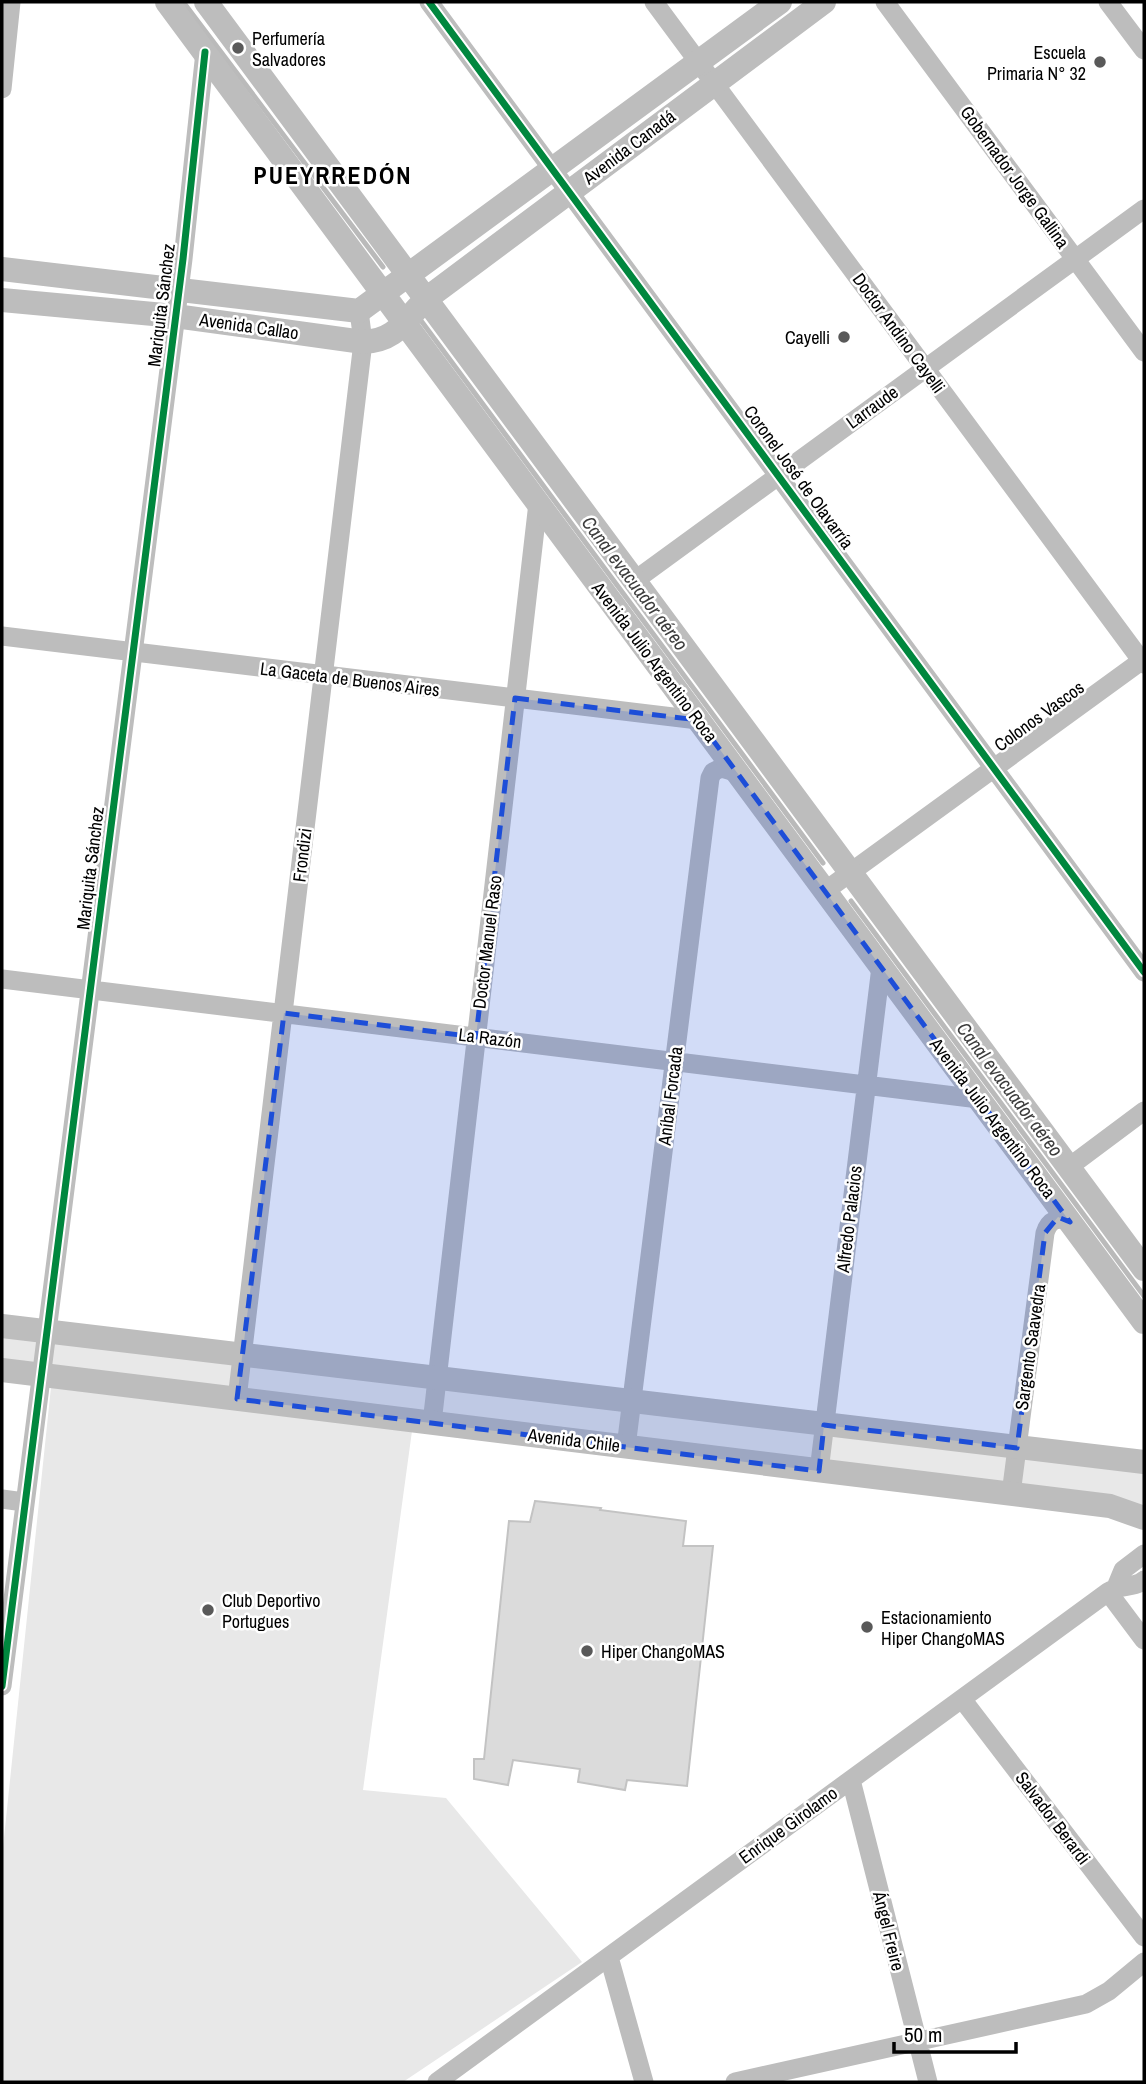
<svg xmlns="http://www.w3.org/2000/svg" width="1146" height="2084" viewBox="0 0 1146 2084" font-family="'Archivo Narrow',sans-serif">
  <rect width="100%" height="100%" fill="#fff"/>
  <path fill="#e8e8e8" d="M2 1326 1144 1462V1518L2 1370Z
    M51 1387 412 1431 363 1790 446 1798 582 1962 403 2082H2V1857Z"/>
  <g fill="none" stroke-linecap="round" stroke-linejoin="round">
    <path stroke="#bababa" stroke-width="5" d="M184 3 383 267
      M422 322 823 863
      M851 901 1144 1296"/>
  </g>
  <path fill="#dbdbdb" stroke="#c3c3c3" stroke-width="2" d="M535 1501 601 1508 600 1510 686 1521 683 1546H713L687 1786 627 1780 625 1790 578 1782 580 1769 513 1760 508 1785 474 1779V1759H484L509 1521 530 1522Z"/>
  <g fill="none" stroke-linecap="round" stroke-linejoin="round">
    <path stroke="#bdbdbd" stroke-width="19" d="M429 2 1144 972
      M654 2 1144 664
      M885 2 1144 352
      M1108 2 1144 50
      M2 89 11 2
      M634 581 1144 209
      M2 636 698 720
      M825 891 1144 659
      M2 979 979 1099
      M1069 1167 1144 1111
      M237 1399 363 342 359 311
      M432 1423 538 503
      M626 1447 710 778 713 772 721 768 738 773
      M819 1471 881 967
      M1011 1494 1045 1233C1049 1220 1058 1216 1070 1222
      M2 1499 24 1502
      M1116 1587 1123 1570 1144 1554
      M1108 1592 1144 1640
      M2 1686 183 259 205 52
      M962 1699 1144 1937
      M851 1780 928 2082
      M609 1957 644 2082
      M437 2082 1108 1592C1120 1584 1133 1589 1144 1580
      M735 2082 1086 2004 1109 1991 1144 1962"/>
    <path stroke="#bdbdbd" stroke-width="24" d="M167 2 1144 1322
      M206 2 1144 1269
      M2 269 359 311 780 2
      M2 300 175 316 363 342C396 341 404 321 426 299L824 2
      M2 1326 1144 1462
      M2 1370 1110 1506 1144 1518"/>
    <g stroke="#fff" stroke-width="11">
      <path id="cycleway" d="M429 2 1144 972
        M2 1686 183 259 205 52"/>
    </g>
    <use href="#cycleway" stroke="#00873e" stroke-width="7"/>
  </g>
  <path fill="#1d4ed8" fill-opacity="0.2" stroke="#1d4ed8" stroke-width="5" stroke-dasharray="14 9" stroke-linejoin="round" d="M515 698 698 720 1070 1222 1058 1217 1045 1233 1017 1448 824 1425 819 1471 237 1399 284 1013 476 1037Z"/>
  <g fill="#595959" stroke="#fff" stroke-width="2.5">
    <circle cx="238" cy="48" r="7"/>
    <circle cx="1100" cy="62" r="7"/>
    <circle cx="844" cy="337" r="7"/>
    <circle cx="208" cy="1610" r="7"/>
    <circle cx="867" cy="1627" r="7"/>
    <circle cx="587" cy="1651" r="7"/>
  </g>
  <g text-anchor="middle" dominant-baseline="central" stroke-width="5" stroke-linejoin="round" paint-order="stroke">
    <g font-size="18" fill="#000" stroke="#fff" text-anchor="start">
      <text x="252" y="38">Perfumería<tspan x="252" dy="21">Salvadores</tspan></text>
      <text x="1086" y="52" text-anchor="end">Escuela<tspan x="1086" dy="21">Primaria N° 32</tspan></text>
      <text x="830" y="337" text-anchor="end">Cayelli</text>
      <text x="222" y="1600">Club Deportivo<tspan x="222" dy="21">Portugues</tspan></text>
      <text x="881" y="1617">Estacionamiento<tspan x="881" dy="21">Hiper ChangoMAS</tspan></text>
      <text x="601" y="1651">Hiper ChangoMAS</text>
    </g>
    <g font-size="18" fill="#000" stroke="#fff">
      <text transform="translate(629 147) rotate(-37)">Avenida Canadá</text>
      <text transform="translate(1015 177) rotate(54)">Gobernador Jorge Gallina</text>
      <text transform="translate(161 305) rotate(-83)">Mariquita Sánchez</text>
      <text transform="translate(249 326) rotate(8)">Avenida Callao</text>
      <text transform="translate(899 333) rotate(54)">Doctor Andino Cayelli</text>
      <text transform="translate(872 407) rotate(-36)">Larraude</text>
      <text transform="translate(799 477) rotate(54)">Coronel José de Olavarría</text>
      <text transform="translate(655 662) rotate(53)">Avenida Julio Argentino Roca</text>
      <text transform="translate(350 679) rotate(7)">La Gaceta de Buenos Aires</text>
      <text transform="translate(1039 716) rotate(-36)">Colonos Vascos</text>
      <text transform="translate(302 855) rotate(-83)">Frondizi</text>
      <text transform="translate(90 868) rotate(-83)">Mariquita Sánchez</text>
      <text transform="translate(487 942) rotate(-83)">Doctor Manuel Raso</text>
      <text transform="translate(490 1038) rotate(7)">La Razón</text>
      <text transform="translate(670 1096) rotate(-83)">Aníbal Forcada</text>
      <text transform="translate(993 1118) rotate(53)">Avenida Julio Argentino Roca</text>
      <text transform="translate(849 1219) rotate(-83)">Alfredo Palacios</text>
      <text transform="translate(1030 1347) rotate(-82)">Sargento Saavedra</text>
      <text transform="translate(574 1440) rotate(7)">Avenida Chile</text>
      <text transform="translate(1053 1818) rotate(53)">Salvador Berardi</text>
      <text transform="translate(788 1825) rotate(-36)">Enrique Girolamo</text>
      <text transform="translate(889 1931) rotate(76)">Ángel Freire</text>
    </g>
    <g font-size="19" font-style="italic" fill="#3d3d3d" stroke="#fff">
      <text transform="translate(635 583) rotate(53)">Canal evacuador aéreo</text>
      <text transform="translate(1010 1089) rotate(53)">Canal evacuador aéreo</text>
    </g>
    <g font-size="24" font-weight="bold" letter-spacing="2" fill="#000" stroke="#fff">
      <text x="333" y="175">PUEYRREDÓN</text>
    </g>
  </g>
  <rect width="1146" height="2084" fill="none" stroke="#000000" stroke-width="7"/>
  <path d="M894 2042v10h122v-10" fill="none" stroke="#000000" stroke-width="3.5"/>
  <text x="904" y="2042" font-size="21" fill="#000000" stroke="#ffffff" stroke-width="5" paint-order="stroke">50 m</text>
</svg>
